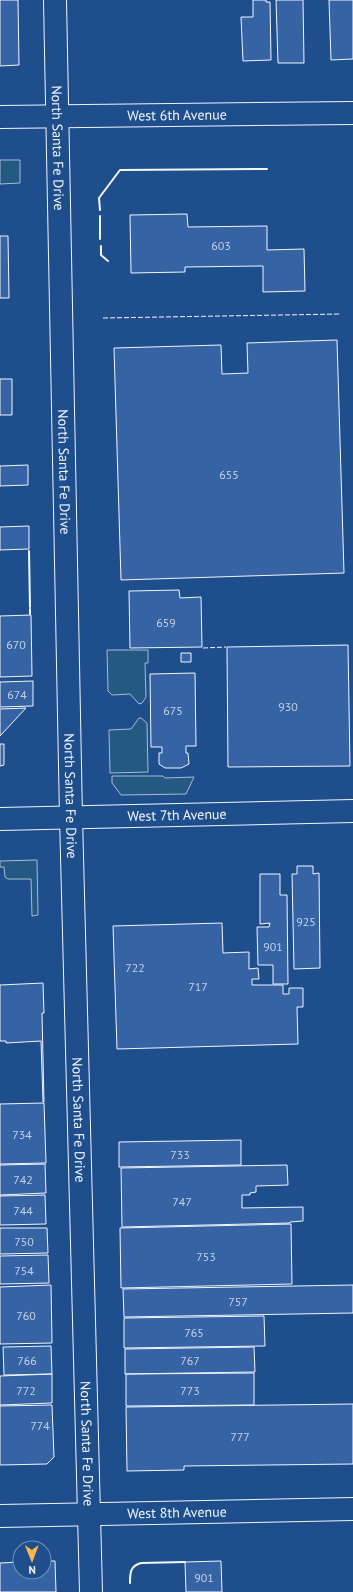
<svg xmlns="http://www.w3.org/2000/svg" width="353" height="1592" viewBox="0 0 353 1592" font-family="'PT Sans',sans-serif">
  <rect width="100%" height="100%" fill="#1f4e8c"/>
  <path fill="#245a82" stroke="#a8bbd7" d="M0 160H20V183L0 184Z
    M107 650H148V663H145L146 697 142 703 139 704 130 694 112 695 108 691Z
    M139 718H141L147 723 148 772 110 773 109 730 131 729Z
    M112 776H163L165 778 194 777 186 794 121 795 112 783Z
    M37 860 38 915 32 916 31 879H8L5 877 4 867H0V861Z"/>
  <path fill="#3563a3" stroke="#f2f6ff" d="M0 0H18L19 65 0 66Z
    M253 0H266V2H270L271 60 243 61 241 17H253Z
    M276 0H303L304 63H278Z
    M329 0H353V59L331 60Z
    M187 214 188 227 267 226V250L304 249 305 291 263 292V266L185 267V272L131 273 130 215Z
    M0 236H8L9 298H0Z
    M337 340 344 573 121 580 114 348 221 345 222 374 248 373 247 343Z
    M0 379H12V415H0Z
    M28 465V485L0 486V466Z
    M29 526V549L0 550V527Z
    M179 590 180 598 201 597 202 647 130 648 129 591Z
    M31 615 32 676 0 677V616Z
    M348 645 350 766 228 767 227 647Z
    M181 653H191V662H181Z
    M195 673 196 746H186V753H188L189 764 181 768H165L159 764V753H162V747H151L150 674Z
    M33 681V706L0 707V682Z
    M26 708 0 736V709Z
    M0 744H4V765L0 766Z
    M297 866H313V874L319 873 320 968 294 969 292 874H297Z
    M260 874H280V895H287L288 984H273V965H258L257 927H269L270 923 260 924Z
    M222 923 223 953 249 952V969L258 968 259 979H252V985H283V994H289V988H303V1007H297L298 1044 117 1049 113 926Z
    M43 983 44 1013H42L44 1102H43L41 1041 6 1043V1041H0V985Z
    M44 1103 46 1163 0 1164V1104Z
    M241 1140V1165L119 1167V1142Z
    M45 1164 46 1193 0 1195V1165Z
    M287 1165 288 1185 256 1186V1192L250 1193V1195H242V1208L303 1207V1221L290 1222V1223L122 1227 121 1168Z
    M45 1195 46 1224 0 1225V1196Z
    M291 1224 292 1284 121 1288 120 1228Z
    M0 1228H47L48 1253 0 1254Z
    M48 1255 49 1283 0 1284V1256Z
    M51 1285 52 1343 0 1344V1287Z
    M353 1285V1313L124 1317 123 1289Z
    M264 1316 265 1346 124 1348V1318Z
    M51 1346 52 1374 4 1375 3 1347Z
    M254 1347 255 1372 125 1374V1349Z
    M254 1373V1405L126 1406V1374Z
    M52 1374V1403L0 1405V1376Z
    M353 1404V1464L184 1466V1470L127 1471 126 1407Z
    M52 1405 54 1457 47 1464 0 1465V1406Z
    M44 1561H55L56 1592H0V1563L20 1562V1572H44Z
    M221 1561 222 1592H186L185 1562Z"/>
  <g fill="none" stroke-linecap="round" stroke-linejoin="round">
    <g stroke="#f2f6ff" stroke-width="24">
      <g id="minor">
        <path id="s1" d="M0 819 353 811"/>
      </g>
    </g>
    <g stroke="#f2f6ff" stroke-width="24">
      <g id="major">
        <path id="s2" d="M55 0 71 817 91 1592"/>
        <path id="s3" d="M0 117 353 113"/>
        <path id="s4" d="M0 1516 353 1509"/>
      </g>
    </g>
    <use href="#minor" stroke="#1f4e8c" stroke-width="22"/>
    <use href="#major" stroke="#1f4e8c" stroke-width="22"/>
    <path stroke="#f2f6ff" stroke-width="1" stroke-dasharray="5 2" stroke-linecap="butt" d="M103 318 341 314
      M203 648 226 647"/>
    <path stroke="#f2f6ff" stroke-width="2" d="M100 210 99 198 120 170 267 169
      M100 216V239
      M101 246V255L108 261
      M29 551 30 607
      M30 609V614
      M130 1583C130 1573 130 1566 141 1563L185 1562"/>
  </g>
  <g text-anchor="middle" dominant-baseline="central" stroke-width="3" stroke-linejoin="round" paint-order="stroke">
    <g font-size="12" fill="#c3d1e8">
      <text x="221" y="245">603</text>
      <text x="229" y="474">655</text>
      <text x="166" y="622">659</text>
      <text x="16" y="644">670</text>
      <text x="17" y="694">674</text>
      <text x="288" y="706">930</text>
      <text x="173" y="710">675</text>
      <text x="306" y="921">925</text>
      <text x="273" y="946">901</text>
      <text x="135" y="967">722</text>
      <text x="198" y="986">717</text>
      <text x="22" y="1134">734</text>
      <text x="180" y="1154">733</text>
      <text x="23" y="1179">742</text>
      <text x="182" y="1201">747</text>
      <text x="23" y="1210">744</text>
      <text x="24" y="1241">750</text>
      <text x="206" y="1256">753</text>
      <text x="24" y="1270">754</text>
      <text x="238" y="1301">757</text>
      <text x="26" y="1315">760</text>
      <text x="194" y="1332">765</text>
      <text x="27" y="1360">766</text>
      <text x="190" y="1360">767</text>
      <text x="26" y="1390">772</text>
      <text x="190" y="1390">773</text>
      <text x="40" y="1425">774</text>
      <text x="240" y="1436">777</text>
      <text x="204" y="1577">901</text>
    </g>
    <g font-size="14" fill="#f2f6ff" stroke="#1f4e8c">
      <text stroke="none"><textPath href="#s3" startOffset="177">West 6th Avenue</textPath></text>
      <text stroke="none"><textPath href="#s2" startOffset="148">North Santa Fe Drive</textPath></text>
      <text stroke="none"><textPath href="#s2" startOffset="472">North Santa Fe Drive</textPath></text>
      <text stroke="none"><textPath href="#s2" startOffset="796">North Santa Fe Drive</textPath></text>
      <text stroke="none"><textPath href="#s1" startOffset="177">West 7th Avenue</textPath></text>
      <text stroke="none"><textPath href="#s2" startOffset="1120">North Santa Fe Drive</textPath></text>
      <text stroke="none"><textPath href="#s2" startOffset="1444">North Santa Fe Drive</textPath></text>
      <text stroke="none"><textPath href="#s4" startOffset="177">West 8th Avenue</textPath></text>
    </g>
  </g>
  <g transform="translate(32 1560) rotate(179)"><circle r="19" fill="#1f4e8c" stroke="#7391ba"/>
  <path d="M0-3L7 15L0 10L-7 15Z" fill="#ffb74d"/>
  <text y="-6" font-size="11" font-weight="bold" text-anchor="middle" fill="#f2f6ff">N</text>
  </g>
</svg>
